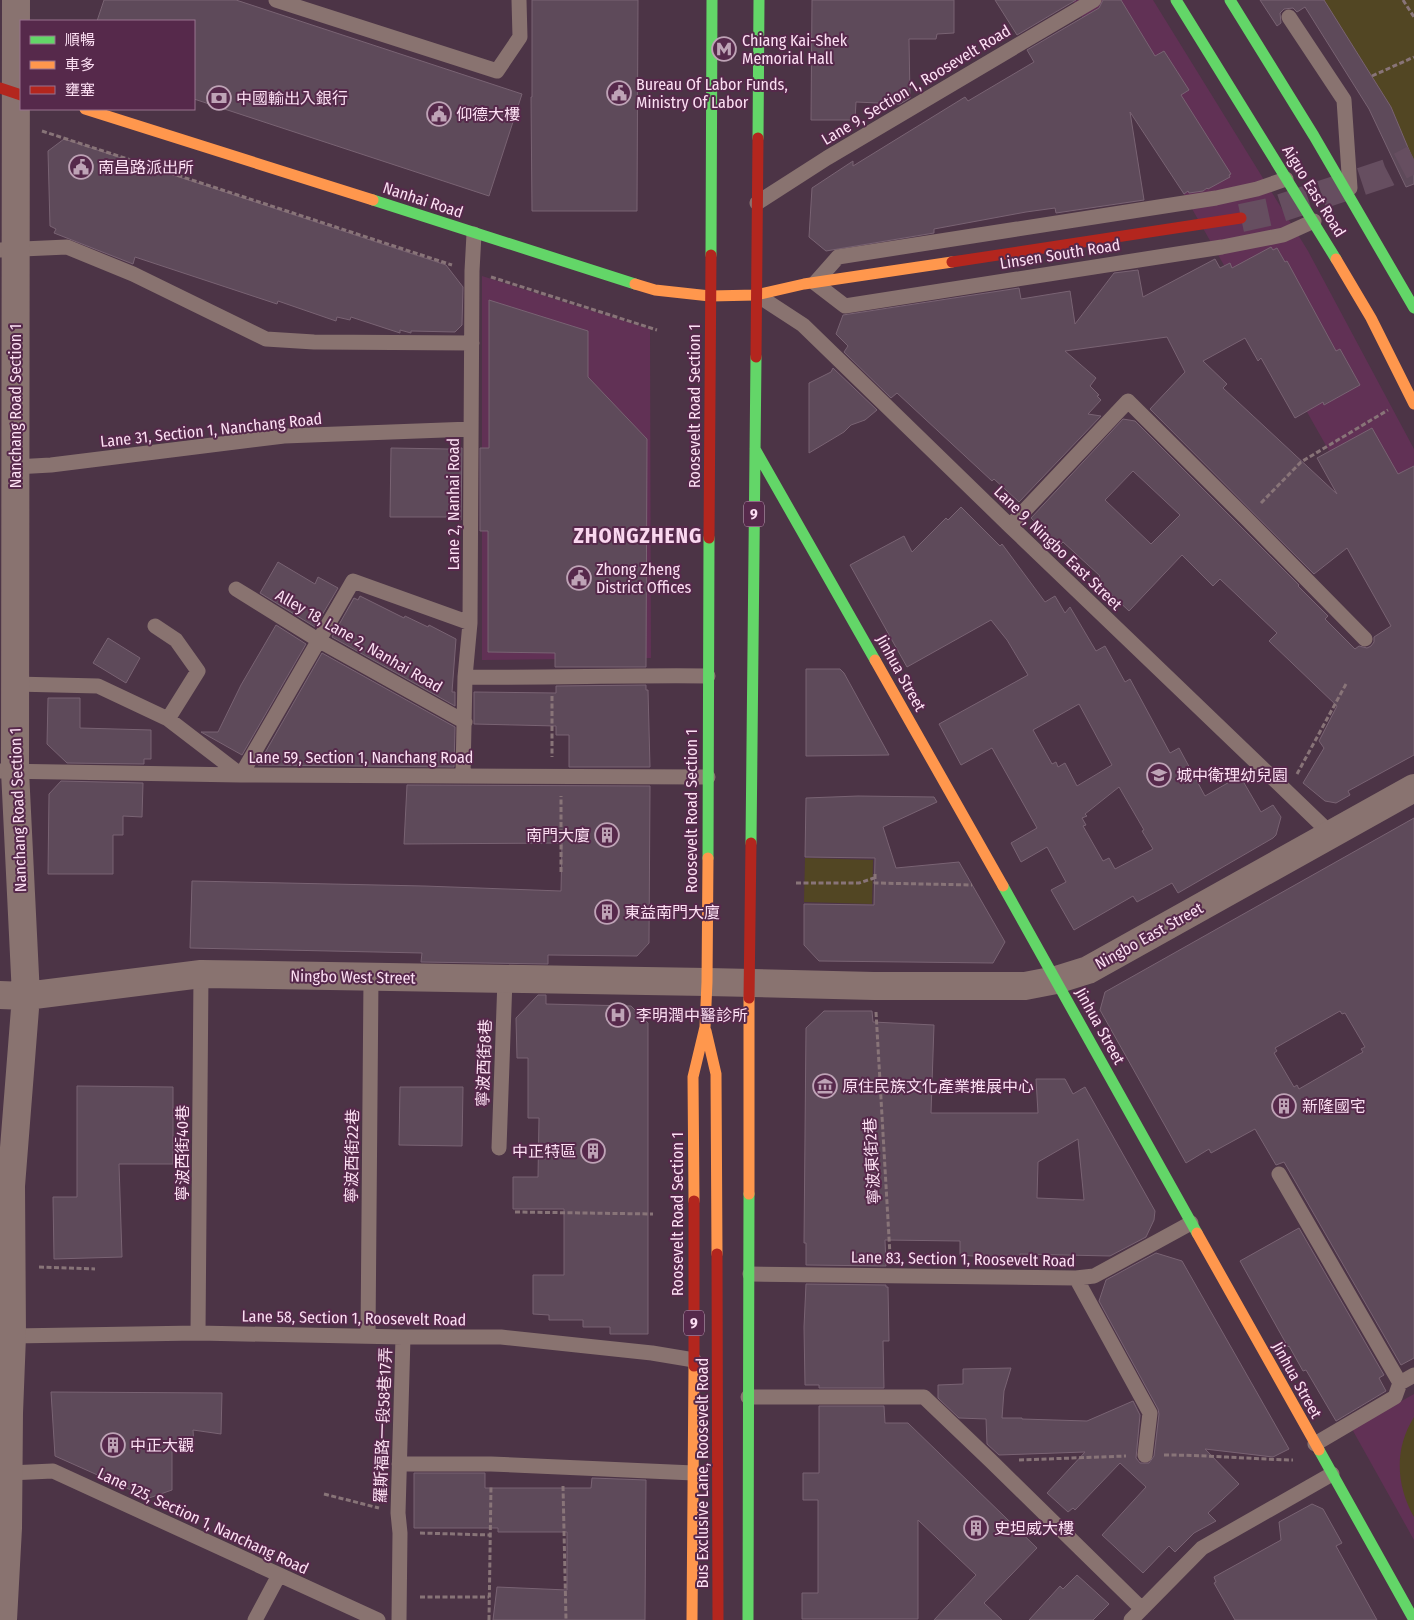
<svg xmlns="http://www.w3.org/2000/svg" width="1414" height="1620" viewBox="0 0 1414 1620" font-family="'Fira Sans Condensed','Noto Sans TC',sans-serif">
  <rect width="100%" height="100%" fill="#4c3446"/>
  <path fill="#613155" d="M1072 0H1153L1308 251 1414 449V601L1161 154Z
    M482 276 650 329 651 658 482 660Z
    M1414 1394V1540L1352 1429Z"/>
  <path fill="#524623" d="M1321 0H1414V171Z
    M805 858 873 860 872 904 804 902Z
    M1414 1417V1517C1396 1485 1394 1449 1414 1417Z"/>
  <path fill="#5e4a5a" stroke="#796373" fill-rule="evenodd" d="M104 0H236L522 94 489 196 194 99V21H97Z
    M532 0H638L637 211H532L531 97H532Z
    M812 0H954V33L937 34 936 39H909L910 98 900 104 856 102 855 120H811Z
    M995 0H1076L1017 35Z
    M1103 0H1121L1155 56 1164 51 1189 90 1181 95 1231 174 1229 175 1230 177 1208 189 1207 188 1203 191 1189 193 1188 191 1184 194 1130 112 1144 200 1056 213 1055 208 1026 212 934 229V233L826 251 809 237 812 188 853 161V166L965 97 968 101 1034 62 1027 50 1099 8Z
    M1260 0H1324L1391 107 1414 162V184L1406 187 1369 109 1305 7 1297 12 1293 8 1284 9 1280 13 1281 23 1277 26Z
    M64 139 446 265 463 287 462 325 455 332 411 331V333L400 330V333L351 317 350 320 337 317 336 321 278 301 277 304 135 257 133 264 54 233 56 229 50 226 48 151Z
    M1271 247 1273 250 1277 248 1285 262 1287 261 1336 351 1340 349 1360 385 1324 405 1323 402 1295 418 1261 358 1258 361 1245 338 1203 361 1227 384 1223 388 1337 494 1317 458 1372 428 1398 474 1414 466V755L1348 791 1350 795 1336 803 1325 801 1303 783 1324 748 1319 741 1337 706 1269 641 1277 633 1220 579 1213 586 1182 555 1129 611 1096 580 1100 576 1063 542 1060 545 1031 518 1123 419 1135 421 1299 585 1298 586 1328 616 1325 619 1355 649 1359 646 1367 648 1371 646 1374 642V637L1391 626 1347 548 1314 574 1150 409 1185 372 1167 337 1065 351 1096 378 1090 386 1099 395 1097 396 1101 400 1088 414 1101 416 1019 502 994 479 992 481 897 393 891 398 844 352 848 346 836 334 843 315 1019 288 1021 299 1070 291 1075 324 1114 273 1138 270 1143 297 1215 259 1220 268 1230 263 1232 268ZM1133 471 1180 515 1151 544 1105 500Z
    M489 300 588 331V377L647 439 646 667H555V653L488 652V531H480V448H489Z
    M833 368 877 410 865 420 851 425 844 432 809 453V383L831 372Z
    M391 448 449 449V448H462L461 520H450V517H390Z
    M961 507 1000 546 1002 544 1045 602 1055 596 1065 613 1070 607 1096 651 1105 646 1125 682 1130 679 1170 753 1179 748 1205 796 1240 776 1261 812 1273 805 1281 817 1276 835 1273 838 1178 893 1172 883 1137 902 1133 896 1074 930 1051 890 1066 882 1047 847 1021 862 1011 843 1037 828 992 748 961 765 939 724 1028 675 1007 640 991 620 907 667 850 565 904 536 912 552 946 518 948 520ZM1079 704 1112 765 1077 786 1065 763 1058 767 1056 762 1052 764 1033 730ZM1119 787 1144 830 1142 831 1153 849 1115 869 1109 858 1103 861 1083 826 1086 825 1082 818 1087 816 1085 814Z
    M278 562 315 584 318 577 338 588 315 627 260 593Z
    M360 596 404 618 405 616 428 627 429 625 456 639 452 692H455V706L332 637 354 598 358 600Z
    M276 625 306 644 242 755 201 732H218L241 685Z
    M108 638 140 658 126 683 93 663Z
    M322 653 455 727 454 767 258 765Z
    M806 669H840L844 673 889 755 806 756Z
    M646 685V690H648L650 767H569V735H556V726L474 724V692L556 693V686Z
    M48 698H80V728L151 730V759H144V764L67 763 47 744Z
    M61 781 143 783 142 817 123 816V835H113V874H48L49 794Z
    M407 785 650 786 649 943 637 956 548 955V964L421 962 422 953 190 948 192 881 424 886 561 891 562 843 404 844Z
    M858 796 934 797 937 802 883 827 896 868 959 862 1005 942 993 963 819 961 804 945V904L874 905 875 858 805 857 806 798Z
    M1414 818V1358L1401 1365 1284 1162 1276 1165 1255 1129 1211 1153 1209 1149 1186 1163 1100 1010 1105 992ZM1340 1011 1342 1014 1345 1013 1365 1047 1361 1049 1363 1052 1299 1089 1297 1085 1294 1087 1274 1053 1277 1051 1275 1048Z
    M538 995H546V1004L631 1006 648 1023V1334H610V1327H583V1320H549V1315L533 1314V1275H564V1209H513V1177H538L539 1118H528V1058H517L516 1018Z
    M824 1011H872L873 1022 934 1025 931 1113H1038L1036 1079H1065L1073 1094 1085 1087 1155 1211 1154 1220 1146 1237 1110 1256 1020 1254V1257L972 1256 960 1255V1241L885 1240 886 1266 806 1265V1243H804L806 1028ZM1078 1139 1084 1200 1037 1198 1038 1162Z
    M77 1086 173 1087V1164H119L122 1257 54 1259 53 1197H77Z
    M400 1087H463L462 1146 399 1145Z
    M1299 1228 1384 1375 1379 1378 1386 1391 1336 1421 1306 1370 1303 1371 1289 1346 1288 1347 1240 1261Z
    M1156 1253 1182 1261 1289 1449 1273 1457 1205 1449 1239 1484 1208 1513 1216 1521 1194 1533 1175 1552 1169 1546 1143 1573 1102 1535 1146 1487 1120 1463 1075 1510 1073 1508 1068 1512 1047 1493 1085 1452 999 1455 987 1444 986 1419 959 1418 938 1398V1385L963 1384V1369L1011 1368 1004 1391 1002 1418H1022V1419L1087 1421 1133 1401 1140 1415 1136 1458 1140 1463H1149L1154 1456 1159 1414 1158 1409 1099 1301 1106 1280Z
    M806 1284 886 1285V1287H888L889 1341H883L884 1388H819V1385H805L804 1327Z
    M51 1392 222 1393 221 1434 193 1430 194 1445 172 1444V1490L149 1498 55 1456Z
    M819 1406H884L885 1423H908L1037 1548 984 1603 1002 1620H934L976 1575 918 1520V1619H802V1593H818V1500H803V1473H819Z
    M414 1473H485V1488H591L592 1478 646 1480 645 1620H493L497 1587 567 1590V1532H498V1528H414Z
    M1312 1504 1323 1509 1342 1543 1336 1546 1377 1620H1235L1214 1583 1216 1582 1214 1577 1281 1540 1279 1522Z
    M1077 1575 1109 1604 1093 1620H1029L1060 1586 1063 1589Z"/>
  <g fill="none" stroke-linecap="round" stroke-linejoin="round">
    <path stroke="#664e60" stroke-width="28" stroke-dasharray="28 14" stroke-linecap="butt" d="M1241 218 1269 212 1387 173 1414 159"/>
    <path stroke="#887478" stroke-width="3" stroke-dasharray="5 2.5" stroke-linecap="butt" d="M1403 0 1414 17
      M1372 76 1414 57
      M42 131 452 265
      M491 277 657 330
      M1261 503 1301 462 1388 410
      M552 696V757
      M1297 774 1346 684
      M561 872V796
      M875 874V883L972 885
      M796 883H859L874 878
      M876 1012 890 1255
      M515 1212 653 1214
      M39 1267 95 1269
      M1164 1455C1207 1455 1250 1459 1293 1460
      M1019 1460 1126 1456
      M563 1486 566 1620
      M324 1494 379 1508
      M420 1533 490 1535
      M420 1597H489
      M489 1620 491 1485"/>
    <path stroke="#897370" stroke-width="15" d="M276 0 497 71 520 37 519 0
      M1289 17 1344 100 1350 188
      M1286 179 1257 189 1216 198 838 257 815 283 845 306 1222 247 1283 235 1314 221
      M757 203 827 158 1094 0
      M0 250 67 247 133 274 266 339 314 342 472 343
      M757 295 803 325 1010 526 1331 834
      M15 467 51 465 284 436 471 429
      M1010 526 1128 401 1246 518 1365 639
      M236 589 318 640 465 722
      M155 626 176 640 198 671 168 719
      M465 677C546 678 627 675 708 676
      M15 684 98 686 168 719 241 775 353 581 470 623
      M0 771 241 775 708 777
      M463 774 465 677 470 623 472 271 474 234
      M499 1148 505 979
      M1279 1174 1400 1383
      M750 1274 1076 1278 1094 1276 1191 1223
      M1076 1278 1150 1413 1145 1455
      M198 1333 201 974
      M12 1336 198 1333 403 1337H501L652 1353 694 1360
      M368 1336 371 977
      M748 1397H924L991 1461 1142 1609
      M1315 1444 1395 1397 1400 1383 1414 1375
      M399 1464H491L694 1473
      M9 1473 53 1471 378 1620
      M255 1620 279 1575
      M399 1620 400 1533 398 1513 403 1337
      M1131 1620 1202 1548 1332 1474"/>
    <path stroke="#897370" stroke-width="28" d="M0 995 26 996 201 974 707 982 874 986H1025L1056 980 1088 970 1414 788
      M3 1620 8 1528 9 1413 12 1336 11 1186 26 996 15 771 16 0"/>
    <path stroke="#63d668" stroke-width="11" d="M1176 0 1336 259
      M1230 0 1314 136 1414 308
      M758 138 759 0
      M373 200 635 284
      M711 255 712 0
      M755 449 875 660
      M751 843 756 357
      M708 858 709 538
      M1003 886 1197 1233
      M1319 1450 1414 1620
      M748 1620 749 1194"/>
    <path stroke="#ff974d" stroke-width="11" d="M85 109 373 200
      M1336 259 1371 318 1414 404
      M635 284 655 290 710 296 756 295 804 284 952 262
      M875 660 1003 886
      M706 1031 716 1074 717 1254
      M749 1194V998
      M694 1201 693 1077 705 1027 707 982 708 858
      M1197 1233 1319 1450
      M692 1620 694 1366"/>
    <path stroke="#b3261e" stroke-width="11" d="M0 88 21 95
      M952 262 1241 218
      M756 357 758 138
      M709 538 711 255
      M749 998 751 843
      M717 1254 718 1620
      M694 1366V1201"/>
  </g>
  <defs>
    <g id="metro-ring" transform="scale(1.25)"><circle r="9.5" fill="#56294b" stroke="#bea3b6" stroke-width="1.5"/><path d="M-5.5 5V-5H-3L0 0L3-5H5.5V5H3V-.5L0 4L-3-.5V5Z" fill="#bea3b6"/></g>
    <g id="civic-ring" transform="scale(1.25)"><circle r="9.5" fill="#56294b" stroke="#bea3b6" stroke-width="1.5"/><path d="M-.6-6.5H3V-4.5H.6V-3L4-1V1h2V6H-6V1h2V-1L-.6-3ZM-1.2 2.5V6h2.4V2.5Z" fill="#bea3b6"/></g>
    <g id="bank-ring" transform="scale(1.25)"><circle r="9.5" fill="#56294b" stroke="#bea3b6" stroke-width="1.5"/><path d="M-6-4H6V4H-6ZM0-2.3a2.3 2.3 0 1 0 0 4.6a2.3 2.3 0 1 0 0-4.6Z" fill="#bea3b6"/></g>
    <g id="school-ring" transform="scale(1.25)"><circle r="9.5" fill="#56294b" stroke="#bea3b6" stroke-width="1.5"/><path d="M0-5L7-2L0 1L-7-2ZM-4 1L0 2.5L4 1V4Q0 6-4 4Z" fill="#bea3b6"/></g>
    <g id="building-ring" transform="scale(1.25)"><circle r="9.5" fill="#56294b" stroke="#bea3b6" stroke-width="1.5"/><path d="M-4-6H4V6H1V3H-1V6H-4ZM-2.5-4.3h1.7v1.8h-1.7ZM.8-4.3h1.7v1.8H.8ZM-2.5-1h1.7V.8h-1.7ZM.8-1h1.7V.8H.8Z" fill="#bea3b6"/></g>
    <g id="hospital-ring" transform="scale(1.25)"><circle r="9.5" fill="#56294b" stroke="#bea3b6" stroke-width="1.5"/><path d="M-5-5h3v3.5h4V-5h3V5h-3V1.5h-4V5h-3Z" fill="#bea3b6"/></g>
    <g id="museum-ring" transform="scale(1.25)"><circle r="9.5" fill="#56294b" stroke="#bea3b6" stroke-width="1.5"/><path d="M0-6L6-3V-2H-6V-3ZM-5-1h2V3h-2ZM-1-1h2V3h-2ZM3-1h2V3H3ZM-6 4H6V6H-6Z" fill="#bea3b6"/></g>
  </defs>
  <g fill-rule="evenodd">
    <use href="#metro-ring" x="724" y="49"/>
    <use href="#civic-ring" x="619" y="93"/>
    <use href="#bank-ring" x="219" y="98"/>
    <use href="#civic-ring" x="439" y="114"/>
    <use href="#civic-ring" x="81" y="167"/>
    <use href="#civic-ring" x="579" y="578"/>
    <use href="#school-ring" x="1159" y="775"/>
    <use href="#building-ring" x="607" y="835"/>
    <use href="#building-ring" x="607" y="912"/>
    <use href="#hospital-ring" x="618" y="1015"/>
    <use href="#museum-ring" x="825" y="1086"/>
    <use href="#building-ring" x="1284" y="1106"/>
    <use href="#building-ring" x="593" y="1151"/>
    <use href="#building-ring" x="113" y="1445"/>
    <use href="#building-ring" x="976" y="1528"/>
  </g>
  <g text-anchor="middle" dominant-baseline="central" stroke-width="4" stroke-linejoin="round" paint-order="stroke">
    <g fill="#56294b" stroke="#caa8c1" stroke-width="1">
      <rect x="744" y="501.5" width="20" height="25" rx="4"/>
      <rect x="684" y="1310.5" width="20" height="25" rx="4"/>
    </g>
    <g font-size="15" font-weight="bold" fill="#fcdff3">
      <text x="754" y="514">9</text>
      <text x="694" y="1323">9</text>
    </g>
    <g font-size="16" fill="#fcdff3" stroke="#56294b" text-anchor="start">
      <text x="742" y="40">Chiang Kai-Shek<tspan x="742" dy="18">Memorial Hall</tspan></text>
      <text x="636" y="84">Bureau Of Labor Funds,<tspan x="636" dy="18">Ministry Of Labor</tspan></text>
      <text x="236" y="98">中國輸出入銀行</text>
      <text x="456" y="114">仰德大樓</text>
      <text x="98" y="167">南昌路派出所</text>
      <text x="596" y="569">Zhong Zheng<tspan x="596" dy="18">District Offices</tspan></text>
      <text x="1176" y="775">城中衛理幼兒園</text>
      <text x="590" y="835" text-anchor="end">南門大廈</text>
      <text x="624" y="912">東益南門大廈</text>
      <text x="636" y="1015">李明潤中醫診所</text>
      <text x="842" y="1086">原住民族文化產業推展中心</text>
      <text x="1302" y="1106">新隆國宅</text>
      <text x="576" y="1151" text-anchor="end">中正特區</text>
      <text x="130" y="1445">中正大觀</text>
      <text x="994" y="1528">史坦威大樓</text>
    </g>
    <g font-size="16" fill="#fcdff3" stroke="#56294b">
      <text transform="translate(916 85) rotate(-31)">Lane 9, Section 1, Roosevelt Road</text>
      <text transform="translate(1314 191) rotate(58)">Aiguo East Road</text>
      <text transform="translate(423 200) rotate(18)">Nanhai Road</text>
      <text transform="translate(1060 254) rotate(-9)">Linsen South Road</text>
      <text transform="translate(15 406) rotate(-90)">Nanchang Road Section 1</text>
      <text transform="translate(694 406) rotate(-90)">Roosevelt Road Section 1</text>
      <text transform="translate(211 430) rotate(-6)">Lane 31, Section 1, Nanchang Road</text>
      <text transform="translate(453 504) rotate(-90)">Lane 2, Nanhai Road</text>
      <text transform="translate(1058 548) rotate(44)">Lane 9, Ningbo East Street</text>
      <text transform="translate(359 641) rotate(30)">Alley 18, Lane 2, Nanhai Road</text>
      <text transform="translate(901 673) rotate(61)">Jinhua Street</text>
      <text x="361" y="757">Lane 59, Section 1, Nanchang Road</text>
      <text transform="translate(18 810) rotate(-92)">Nanchang Road Section 1</text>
      <text transform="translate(691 811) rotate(-90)">Roosevelt Road Section 1</text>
      <text transform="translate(1149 936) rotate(-29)">Ningbo East Street</text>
      <text transform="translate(353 977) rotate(1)">Ningbo West Street</text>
      <text transform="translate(1100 1026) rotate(61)">Jinhua Street</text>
      <text transform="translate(484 1063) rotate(-88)">寧波西街8巷</text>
      <text transform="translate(182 1153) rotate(-90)">寧波西街40巷</text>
      <text transform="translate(352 1156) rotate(-89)">寧波西街22巷</text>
      <text transform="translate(872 1161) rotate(-93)">寧波東街2巷</text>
      <text transform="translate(677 1214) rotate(-90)">Roosevelt Road Section 1</text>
      <text transform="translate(963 1259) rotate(1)">Lane 83, Section 1, Roosevelt Road</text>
      <text transform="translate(354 1318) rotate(1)">Lane 58, Section 1, Roosevelt Road</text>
      <text transform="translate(1297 1380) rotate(61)">Jinhua Street</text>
      <text transform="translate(383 1425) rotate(-88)">羅斯福路一段58巷17弄</text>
      <text transform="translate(702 1473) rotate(-90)">Bus Exclusive Lane, Roosevelt Road</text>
      <text transform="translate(203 1521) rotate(25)">Lane 125, Section 1, Nanchang Road</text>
    </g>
    <g font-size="21" font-weight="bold" letter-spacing="1" fill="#fad7ef" stroke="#56294b">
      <text x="638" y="536">ZHONGZHENG</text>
    </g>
  </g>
  <rect x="20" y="20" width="175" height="90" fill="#56294b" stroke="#98728e"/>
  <rect x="30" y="36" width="25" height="8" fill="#63d668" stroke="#98728e"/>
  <text x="65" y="45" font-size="15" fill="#fcdff3">順暢</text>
  <rect x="30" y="61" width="25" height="8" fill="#ff974d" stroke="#98728e"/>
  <text x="65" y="70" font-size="15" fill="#fcdff3">車多</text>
  <rect x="30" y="86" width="25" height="8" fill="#b3261e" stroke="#98728e"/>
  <text x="65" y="95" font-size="15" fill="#fcdff3">壅塞</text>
</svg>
